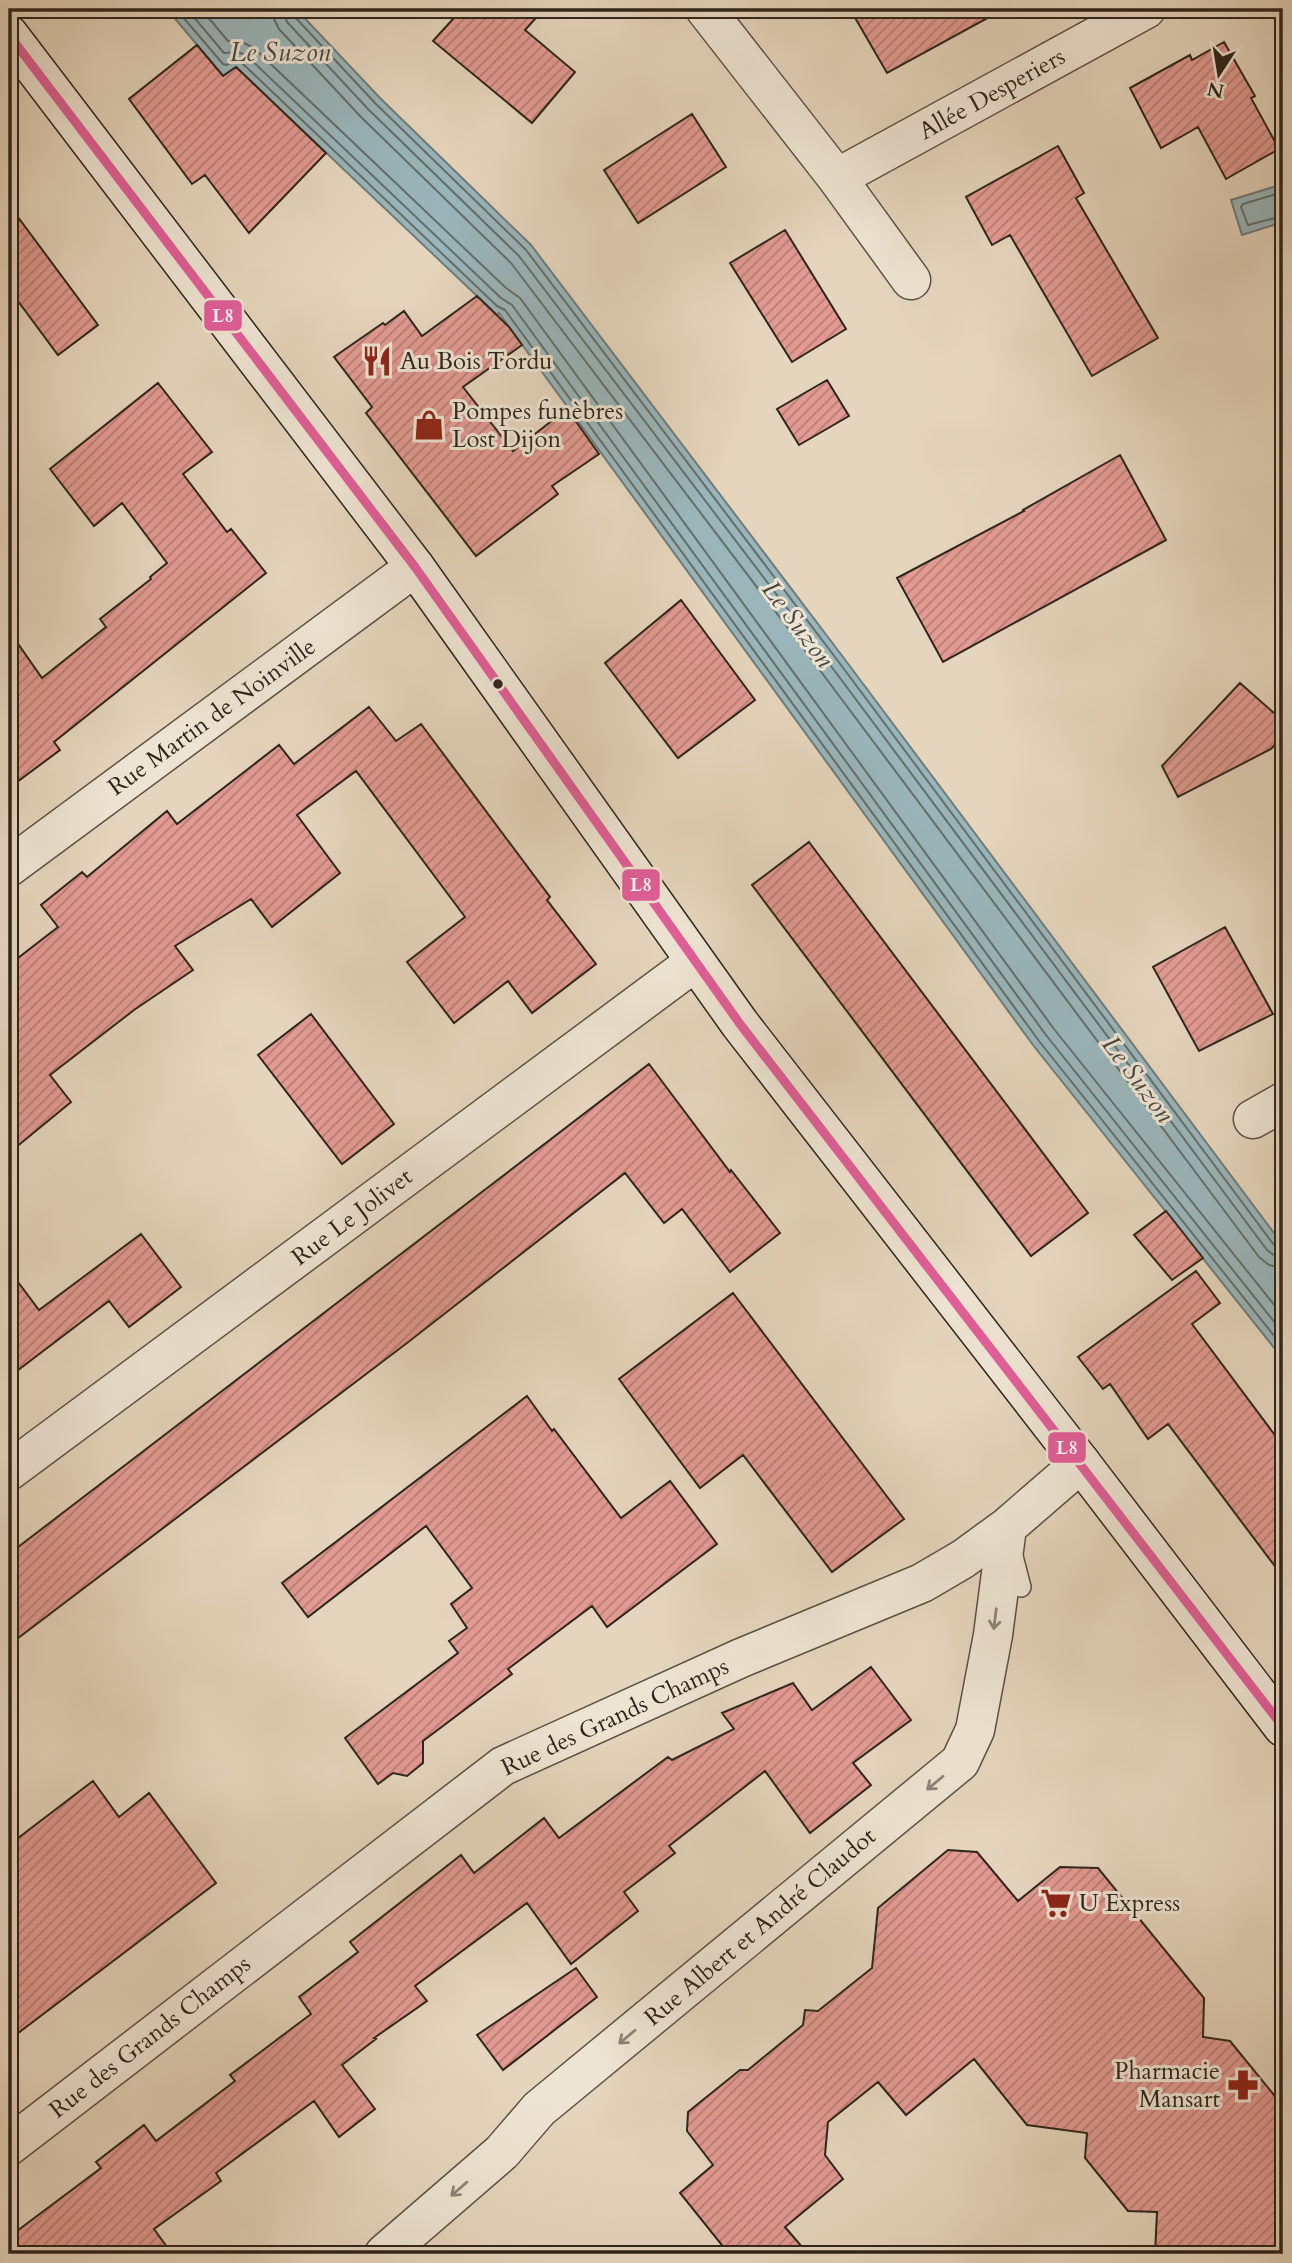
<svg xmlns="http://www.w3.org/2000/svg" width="1292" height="2263" viewBox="0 0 1292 2263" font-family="Cardo,serif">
  <defs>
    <pattern id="building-hatch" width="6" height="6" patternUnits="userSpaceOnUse" patternTransform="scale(1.75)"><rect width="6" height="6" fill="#e29a91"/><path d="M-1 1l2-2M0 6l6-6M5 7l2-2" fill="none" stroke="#b87d76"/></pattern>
  </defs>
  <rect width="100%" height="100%" fill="#e5d5bc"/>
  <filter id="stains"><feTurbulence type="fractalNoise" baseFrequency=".00286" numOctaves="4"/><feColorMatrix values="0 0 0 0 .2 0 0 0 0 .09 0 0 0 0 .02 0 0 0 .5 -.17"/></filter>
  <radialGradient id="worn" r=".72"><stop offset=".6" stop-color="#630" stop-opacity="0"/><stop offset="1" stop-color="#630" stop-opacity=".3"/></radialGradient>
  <path fill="#9ab6bb" stroke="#6f7c7b" stroke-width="2" d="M167 9H296L380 98 531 245 840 653 1283 1245V1359L1033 1045 499 313 497 315 236 67 223 76Z
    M1283 184V222L1242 235 1231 200Z"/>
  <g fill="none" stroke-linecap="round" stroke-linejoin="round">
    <path stroke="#646e6b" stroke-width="2" d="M176 9 223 64 226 65 235 61 242 63 497 306 505 310 1039 1041 1283 1347
      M187 9 224 53 238 52 247 56 501 298 512 305 1046 1035 1283 1333
      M201 9 228 41 242 42 254 48 506 288 520 298 1054 1029 1283 1316
      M272 9 274 19 279 29 361 117 511 263 819 669 1259 1257 1269 1265 1283 1268
      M283 9 287 22 368 109 519 256 828 662 1267 1250 1275 1256 1283 1257
      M292 9 294 16 375 103 526 250 835 657 1274 1245 1283 1248
      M1283 192 1243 204 1241 207 1248 225 1283 216"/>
  </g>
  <path fill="url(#building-hatch)" stroke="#2f251b" stroke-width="2" d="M462 9H544L525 30 575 72 532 123 433 41Z
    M850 9H1004L887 73Z
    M1224 42 1255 96 1251 98 1279 149 1226 179 1198 127 1161 148 1130 88 1190 55 1192 60Z
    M197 45 223 76 236 67 326 153 249 233 205 175 192 184 129 99Z
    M692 114 726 167 638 223 604 170Z
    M1058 146 1084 193 1076 198 1158 338 1092 376 1010 235 992 245 966 197Z
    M9 205 98 325 58 355 9 289Z
    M785 230 846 329 792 362 730 263Z
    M477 296 509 327 522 345 463 387 513 451 567 409 599 454 552 486 558 494 476 556 366 413 372 407 334 357 383 323 385 325 404 311 422 336Z
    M827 380 849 416 799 445 777 409Z
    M158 383 212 452 183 474 227 532 231 529 266 573 54 742 60 750 9 788V631L42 678 106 627 100 619 151 579 150 577 167 563 122 503 94 526 50 469Z
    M1120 455 1166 540 943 662 897 578 1024 511 1023 510Z
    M681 600 755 700 678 758 605 663Z
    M1240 683 1283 721V736L1271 749 1178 797 1162 766Z
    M369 707 396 741 421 724 550 897 547 900 596 964 532 1013 508 981 454 1023 407 962 465 917 356 771 297 815 340 873 272 927 251 899 175 946 193 970 134 1010 50 1075 71 1102 9 1153V965L58 927 41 905 82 872 87 877 167 811 177 824 279 745 294 764Z
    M809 842 1088 1213 1031 1256 752 885Z
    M1225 927 1273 1014 1199 1051 1153 967Z
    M311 1014 394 1124 342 1164 258 1055Z
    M649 1064 730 1172 731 1170 780 1233 730 1272 682 1209 664 1223 625 1173 407 1343 9 1645V1554Z
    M1166 1211 1203 1258 1172 1280 1134 1235Z
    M141 1234 181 1287 129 1327 109 1301 9 1377V1270L39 1310Z
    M1196 1271 1220 1303 1192 1324 1283 1446V1577L1168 1424 1148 1439 1110 1384 1103 1389 1078 1357Z
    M733 1293 904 1519 832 1572 743 1455 700 1488 619 1379Z
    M527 1396 552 1431 554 1429 621 1518 670 1481 717 1544 607 1627 592 1606 508 1669 512 1674 423 1741V1763L407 1776 393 1773 378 1784 345 1738 458 1653 449 1641 467 1628 451 1604 472 1588 426 1526 308 1617 282 1583Z
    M871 1667 911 1720 853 1763 871 1785 810 1833 765 1771 669 1846 675 1853 624 1892 638 1911 571 1964 527 1903 415 1986 427 2001 374 2038 376 2039 342 2065 375 2109 339 2137 314 2101 216 2173 221 2181 154 2229 172 2254H9V2237L101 2168 96 2162 144 2125 156 2141 235 2081 230 2075 311 2014 299 1997 358 1952 350 1942 461 1855 474 1873 544 1818 559 1838 668 1757 672 1760 734 1729 722 1713 793 1683 812 1710Z
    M93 1781 119 1817 149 1793 216 1883 9 2040V1845Z
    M948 1850 977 1852 1018 1901 1060 1867 1098 1868 1204 1998 1203 2037 1230 2041 1283 2106V2254H1155L1157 2212 1128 2211 1085 2158 1087 2133 1027 2125 974 2059 906 2115 878 2082 828 2122 825 2155 843 2179 785 2227 808 2254H729L680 2193 713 2165 687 2131 688 2112 740 2070H748L803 2025 805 2010 818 2011 872 1968 878 1908Z
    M576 1968 597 1997 503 2070 477 2035Z"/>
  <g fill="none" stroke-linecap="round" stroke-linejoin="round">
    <g stroke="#5c5143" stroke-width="22">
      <path id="lane" d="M1013 1556 1021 1587"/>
    </g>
    <g stroke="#5c5143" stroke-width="41">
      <path id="street" d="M705 9 837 178 911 280
        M837 178 1146 9
        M9 867 415 567
        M1253 1119 1283 1102
        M9 1471 695 962
        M9 2146 503 1766 741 1658 922 1583 963 1559 1007 1527 1081 1463
        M384 2254 502 2152 539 2109 960 1762 975 1730 993 1635 1007 1527"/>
    </g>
    <g stroke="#2f251b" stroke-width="41">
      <path id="secondary" d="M9 35 415 567 740 1024 1081 1463 1283 1727"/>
    </g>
    <use href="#lane" stroke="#eee4d3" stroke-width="19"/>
    <use href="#street" stroke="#eee4d3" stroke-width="38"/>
    <use href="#secondary" stroke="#eee4d3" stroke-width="38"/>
    <g stroke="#eee4d3" stroke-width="14">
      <path id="bus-1" d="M9 35 415 567 740 1024 1283 1727"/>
    </g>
    <use href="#bus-1" stroke="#e15e98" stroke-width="9"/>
  </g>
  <defs><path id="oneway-shaft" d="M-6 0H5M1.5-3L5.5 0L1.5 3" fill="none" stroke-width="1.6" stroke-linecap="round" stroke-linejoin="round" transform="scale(1.75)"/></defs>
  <g stroke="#8e8477">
    <use href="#oneway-shaft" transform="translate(995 1619) rotate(97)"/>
    <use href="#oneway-shaft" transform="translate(935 1783) rotate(140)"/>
    <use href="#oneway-shaft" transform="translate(627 2037) rotate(140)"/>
    <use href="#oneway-shaft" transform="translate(459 2189) rotate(139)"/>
  </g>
  <defs>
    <g id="restaurant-bare" transform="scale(2.415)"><path d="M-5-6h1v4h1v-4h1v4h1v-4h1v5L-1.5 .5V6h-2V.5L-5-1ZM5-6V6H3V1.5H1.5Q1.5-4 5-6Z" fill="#8f2418" stroke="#eee4d3" stroke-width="2.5" paint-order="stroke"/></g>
    <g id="shop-bare" transform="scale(2.415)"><path d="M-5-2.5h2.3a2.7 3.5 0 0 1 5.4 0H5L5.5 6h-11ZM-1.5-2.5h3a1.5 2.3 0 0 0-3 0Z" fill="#8f2418" stroke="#eee4d3" stroke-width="2.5" paint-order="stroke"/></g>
    <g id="supermarket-bare" transform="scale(2.415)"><path d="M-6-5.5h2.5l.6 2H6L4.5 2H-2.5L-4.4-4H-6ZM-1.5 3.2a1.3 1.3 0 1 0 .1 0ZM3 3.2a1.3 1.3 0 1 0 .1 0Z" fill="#8f2418" stroke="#eee4d3" stroke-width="2.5" paint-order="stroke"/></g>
    <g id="pharmacy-bare" transform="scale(2.415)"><path d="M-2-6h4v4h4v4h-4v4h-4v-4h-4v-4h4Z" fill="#8f2418" stroke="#eee4d3" stroke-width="2.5" paint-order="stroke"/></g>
  </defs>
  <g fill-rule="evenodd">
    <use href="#restaurant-bare" x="377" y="361"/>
    <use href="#shop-bare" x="429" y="425"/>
    <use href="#supermarket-bare" x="1056" y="1903"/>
    <use href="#pharmacy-bare" x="1243" y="2085"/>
  </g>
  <circle fill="#2f251b" stroke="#eee4d3" stroke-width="2.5" cx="498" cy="684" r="6"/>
  <g text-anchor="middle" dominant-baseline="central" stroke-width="6" stroke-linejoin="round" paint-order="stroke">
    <g font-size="24" fill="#2f251b" stroke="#eee4d3">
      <text transform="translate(992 94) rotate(-29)">Allée Desperiers</text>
      <text transform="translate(212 717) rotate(-36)">Rue Martin de Noinville</text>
      <text transform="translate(352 1217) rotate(-37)">Rue Le Jolivet</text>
      <text transform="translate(615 1717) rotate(-25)">Rue des Grands Champs</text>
      <text transform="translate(760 1927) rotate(-40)">Rue Albert et André Claudot</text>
      <text transform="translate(150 2037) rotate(-38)">Rue des Grands Champs</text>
    </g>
    <g font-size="24" fill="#2f251b" stroke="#eee4d3" text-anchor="start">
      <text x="400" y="361">Au Bois Tordu</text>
      <text x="452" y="411">Pompes funèbres<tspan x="452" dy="28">Lost Dijon</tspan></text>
      <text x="1079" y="1903">U Express</text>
      <text x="1220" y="2071" text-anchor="end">Pharmacie<tspan x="1220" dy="28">Mansart</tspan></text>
    </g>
    <g font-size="26" font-style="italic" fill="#4a4943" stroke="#eee4d3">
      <text x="280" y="52">Le Suzon</text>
      <text transform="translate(798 624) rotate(53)">Le Suzon</text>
      <text transform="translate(1138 1079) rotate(53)">Le Suzon</text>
    </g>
  </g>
  <g stroke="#eee4d3" stroke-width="2.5">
    <rect x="203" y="299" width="40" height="33" rx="7" fill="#e15e98"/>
    <rect x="621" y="868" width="40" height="34" rx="7" fill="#e15e98"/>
    <rect x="1047" y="1431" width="40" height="33" rx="7" fill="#e15e98"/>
  </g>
  <g font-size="19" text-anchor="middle" font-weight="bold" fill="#fff">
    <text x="223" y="322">L8</text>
    <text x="641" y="891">L8</text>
    <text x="1067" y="1454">L8</text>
  </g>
  <rect width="1292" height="2263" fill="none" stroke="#e5d5bc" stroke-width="35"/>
  <rect x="10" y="10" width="1271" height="2242" fill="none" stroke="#2f251b" stroke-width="3.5"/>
  <rect x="18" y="18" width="1257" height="2228" fill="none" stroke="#2f251b" stroke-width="2"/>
  <g transform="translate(1219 74) rotate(192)" stroke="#eee4d3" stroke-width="5" paint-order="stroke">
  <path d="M0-5L12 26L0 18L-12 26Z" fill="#2f251b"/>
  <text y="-10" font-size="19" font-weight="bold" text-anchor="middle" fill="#2f251b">N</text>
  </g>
  <rect width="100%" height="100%" filter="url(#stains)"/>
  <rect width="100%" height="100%" fill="url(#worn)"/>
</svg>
